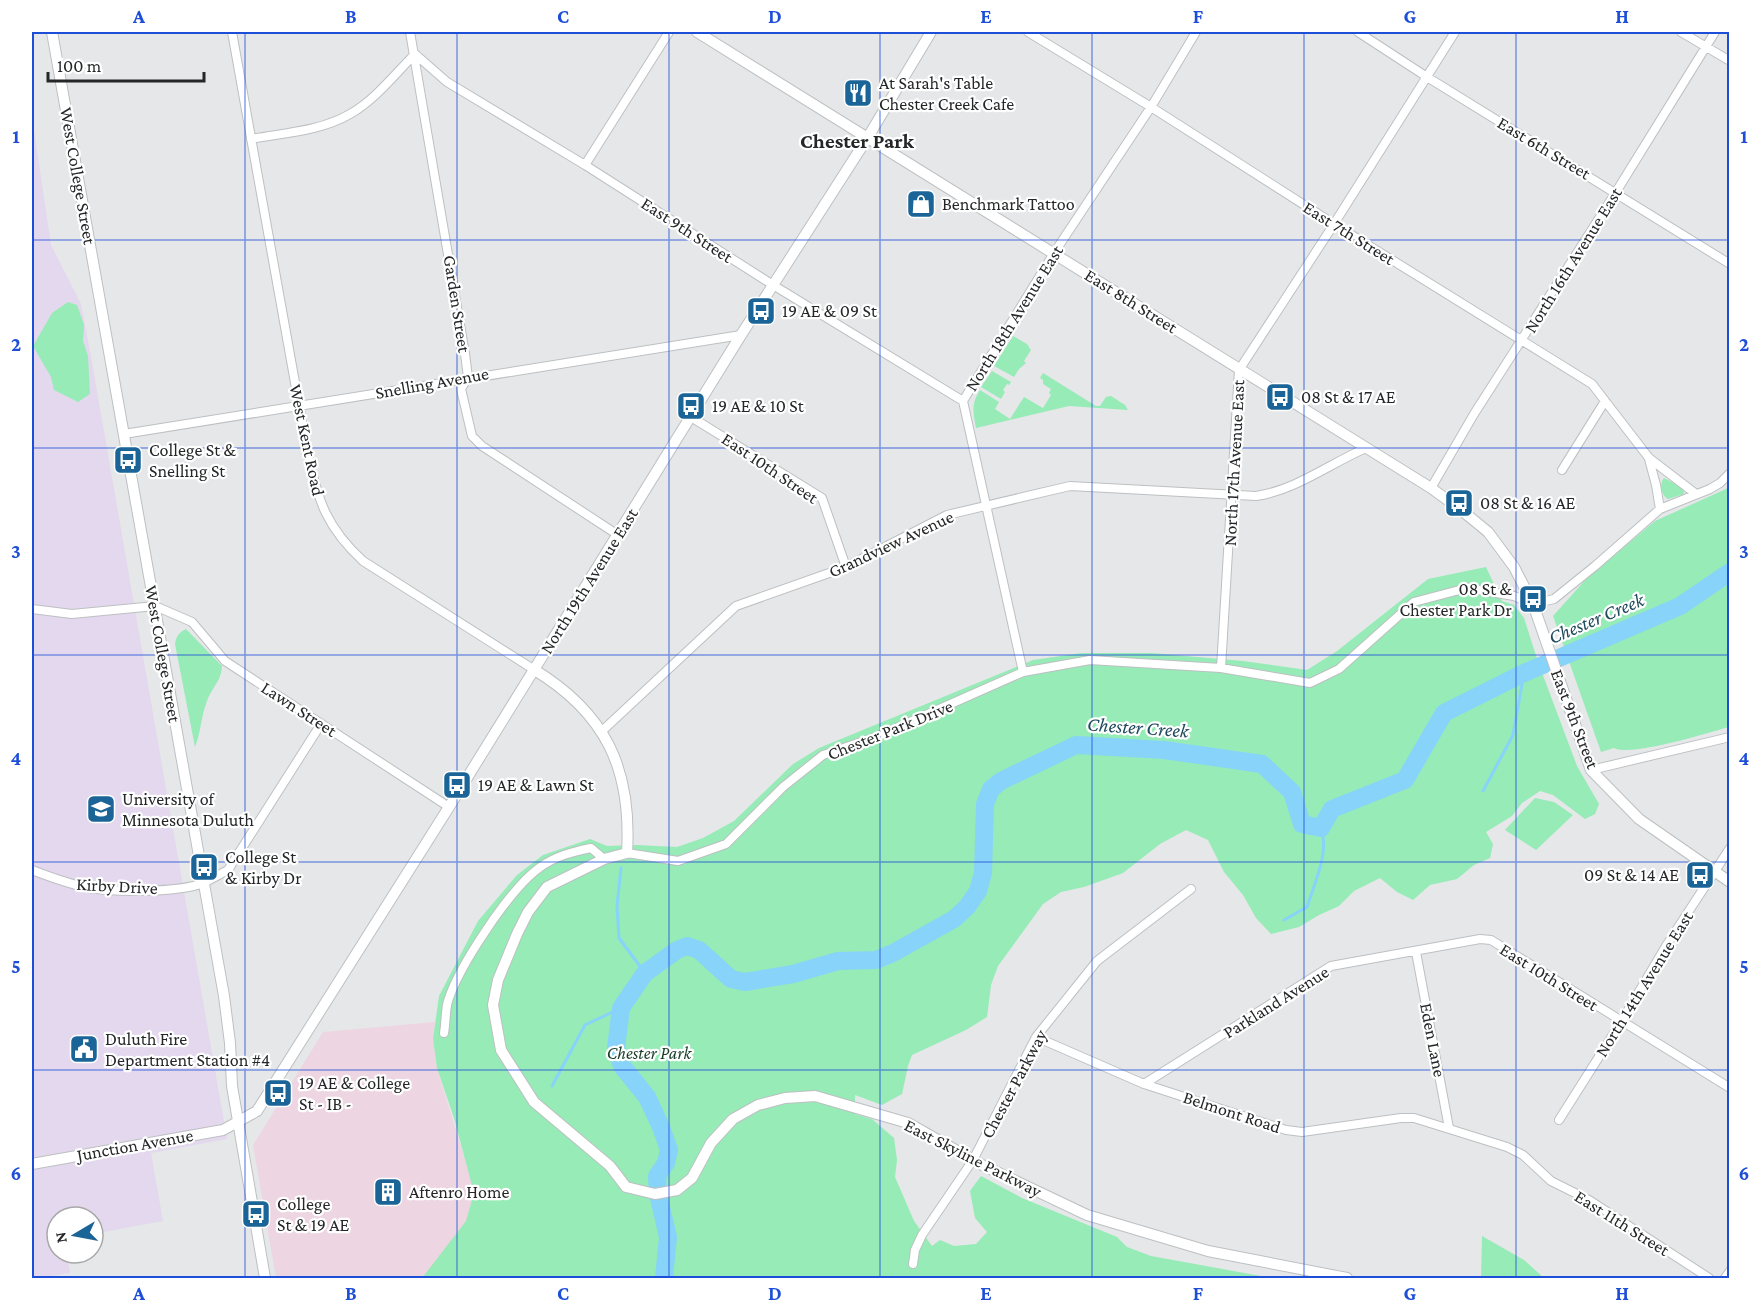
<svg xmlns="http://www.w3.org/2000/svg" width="1761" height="1310" viewBox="0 0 1761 1310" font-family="'Crimson Pro',serif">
  <rect width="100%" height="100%" fill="#e5e7e9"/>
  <path fill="#edd6e2" d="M435 1022 433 1039 437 1068 471 1179 487 1251 489 1278H276L253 1145 323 1032Z"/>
  <path fill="#e3d8ed" d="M32 117 51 245 81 304 90 351 227 1139 151 1153 163 1221 93 1234V1217H57V1253H67L70 1273 39 1278H32Z"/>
  <path fill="#96ebb7" d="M68 302 77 305 84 325 83 341 88 356 90 394 78 402 54 390 51 377 33 346 52 313Z
    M1013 336 1027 344 1031 350 1024 361 1026 363 1019 369 1014 377 994 366Z
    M992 371 1011 382 1009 385 1007 384 1003 390 1005 392 1001 399 981 387Z
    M1043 373 1096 406H1100L1106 397 1111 396 1125 405 1128 410 1069 406 976 428C973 412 971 404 980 390L999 402 995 409 1010 419 1024 397 1043 408 1051 395 1049 393 1051 389 1043 384V380L1040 378Z
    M1664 478 1683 488 1684 494 1668 499C1661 495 1659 484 1664 478Z
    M1729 486V727C1707 733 1631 757 1614 748L1601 752 1553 616 1587 578 1655 521 1726 489Z
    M1486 567 1502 601 1514 605 1524 618 1538 662 1577 766 1599 804 1595 814 1585 819 1553 795 1540 791 1522 803 1512 816 1486 832 1493 844 1490 858 1474 865 1457 879 1430 885 1413 900 1397 892 1380 878 1354 891 1339 906 1319 915 1299 927 1271 934 1256 918 1243 895 1224 872 1208 840 1186 830 1160 844 1123 873 1084 887 1061 892 1043 904 998 966 991 985 987 1017 966 1030 912 1055 908 1066 902 1094 882 1105 855 1095V1114L872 1119 894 1138 897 1160 895 1177 914 1221 932 1246 940 1240 954 1246 976 1244 987 1232 975 1218 970 1191 981 1176 1022 1198 1117 1237 1127 1247 1151 1256 1272 1278H422L466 1221 474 1193 454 1118 437 1068 433 1039 439 996 478 921 517 875 543 855 590 839 607 846 637 845 677 847 703 838 734 821 793 764 819 748 1033 660 1082 653H1151L1243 661 1307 670 1337 651 1428 579Z
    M186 629 222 666C221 682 212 687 207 701 201 716 201 732 195 747L175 644C176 637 179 632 186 629Z
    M1535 798 1554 802 1573 815 1536 850 1505 830Z
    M1482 1236 1524 1260 1544 1278H1481Z"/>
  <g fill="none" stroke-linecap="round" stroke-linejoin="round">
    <path stroke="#88d3f9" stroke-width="3" d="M1483 791 1513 735 1524 673
      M621 868 617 906 619 938 645 973
      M1284 920 1307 907C1314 884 1330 852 1321 828
      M552 1086 585 1025 621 1008"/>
    <path stroke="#88d3f9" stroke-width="18" d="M664 1278 668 1237 658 1194 657 1176 666 1163 669 1150 661 1127 647 1097 622 1066 616 1048 621 1008 645 973 677 950 687 946 699 950 731 979 745 982 793 974 838 961 876 960 893 953 954 919 967 907 978 891 983 873 985 804 991 789 1001 781 1076 745 1164 750 1262 764 1292 792 1302 824 1321 828 1332 809 1405 780 1444 713 1524 673 1680 606 1730 572"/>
    <g stroke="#bdc0c2" stroke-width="10">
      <path id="minor" d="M232 32 308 455C318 501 327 528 363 561L533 669
        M410 32 465 354 468 377 461 389 472 436 482 446 618 535
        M1028 32 1151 107 1334 224 1592 384 1649 458 1696 494
        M1358 32 1427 77 1730 264
        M1681 32 1730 61
        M251 139C284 133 321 131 350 114 375 100 395 74 415 54L447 82 585 165 773 285 963 401
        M585 165 669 32
        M691 417 822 498 846 567
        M124 434 741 335
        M1649 459 1656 485 1660 509
        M1562 470 1605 401
        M1431 488 1474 414 1616 192 1715 32
        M32 609 72 614 155 606 192 622 225 661 449 807
        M1221 668 1239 370 1334 224 1455 32
        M1023 672 963 401 1054 253 1151 107 1196 32
        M602 731 736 606 846 567 947 515 1070 486 1256 496C1296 490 1329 464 1366 448
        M1591 770 1730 737
        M627 853 678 861 726 844 783 787 823 755 876 737 1023 672 1090 660 1221 668 1310 683 1339 669 1414 602 1467 588 1514 596 1533 604 1554 599 1595 566 1660 509 1710 489 1720 483 1730 473
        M32 870C50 877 69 884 89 888 116 892 178 893 203 883 212 879 220 874 228 870L321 724
        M1416 952 1449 1128
        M444 1033C446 1023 445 1011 448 1001 459 966 510 889 539 868 555 856 572 852 591 848L604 859
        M1036 1037 1144 1084 1286 1130 1302 1132 1401 1118H1414L1507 1147 1523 1155 1551 1181 1589 1200 1709 1278
        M1144 1084 1331 966 1480 939 1491 940 1730 1088
        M1559 1120 1621 1022 1666 946 1730 848
        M913 1264 915 1250 922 1235 973 1160 1036 1037 1097 961 1191 889
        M1725 1278 1730 1271"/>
    </g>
    <g stroke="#bdc0c2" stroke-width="12">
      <path id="tertiary" d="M52 32C108 353 167 674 224 996L230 1043 232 1086 265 1278
        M697 32 1431 488 1460 509 1488 532 1514 567 1533 604 1591 770 1639 819 1730 882
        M533 669C606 713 632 769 627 853L604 859 547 887 528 912 517 934 498 980 493 1005 501 1050 534 1102 610 1166 626 1187 655 1194 677 1190 692 1178 711 1143 733 1119 758 1105 785 1098 815 1096 908 1123 982 1165 1087 1215 1208 1251 1347 1278
        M32 1164 223 1130 257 1111 449 807 741 335 868 137 931 32"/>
    </g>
    <use href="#minor" stroke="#fff" stroke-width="8"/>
    <use href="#tertiary" stroke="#fff" stroke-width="10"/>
  </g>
  <path fill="none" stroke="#1d4ed8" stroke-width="1.5" stroke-opacity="0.55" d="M245 32V1278M457 32V1278M669 32V1278M880 32V1278M1092 32V1278M1304 32V1278M1516 32V1278M32 240H1730M32 448H1730M32 655H1730M32 862H1730M32 1070H1730"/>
  <defs>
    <g id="restaurant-square" transform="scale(1.5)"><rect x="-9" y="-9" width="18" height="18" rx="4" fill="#1b6497" stroke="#fff"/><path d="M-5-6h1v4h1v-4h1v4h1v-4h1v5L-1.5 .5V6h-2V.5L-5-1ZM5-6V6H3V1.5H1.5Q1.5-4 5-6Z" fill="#fff"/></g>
    <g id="shop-square" transform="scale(1.5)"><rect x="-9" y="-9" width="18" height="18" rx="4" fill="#1b6497" stroke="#fff"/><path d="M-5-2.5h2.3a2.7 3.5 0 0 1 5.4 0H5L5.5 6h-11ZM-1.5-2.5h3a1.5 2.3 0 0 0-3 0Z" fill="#fff"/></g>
    <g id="bus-square" transform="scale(1.5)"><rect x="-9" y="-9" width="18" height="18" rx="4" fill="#1b6497" stroke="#fff"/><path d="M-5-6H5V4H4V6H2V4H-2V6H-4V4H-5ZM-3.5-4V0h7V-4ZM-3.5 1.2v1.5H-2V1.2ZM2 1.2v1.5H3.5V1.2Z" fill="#fff"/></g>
    <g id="university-square" transform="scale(1.5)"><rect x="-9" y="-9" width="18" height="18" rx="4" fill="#1b6497" stroke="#fff"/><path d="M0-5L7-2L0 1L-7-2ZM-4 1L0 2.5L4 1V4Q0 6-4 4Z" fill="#fff"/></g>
    <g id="civic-square" transform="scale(1.5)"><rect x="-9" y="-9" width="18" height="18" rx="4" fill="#1b6497" stroke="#fff"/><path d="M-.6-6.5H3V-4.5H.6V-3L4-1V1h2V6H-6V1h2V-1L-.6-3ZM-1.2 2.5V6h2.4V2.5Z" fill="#fff"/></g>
    <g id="building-square" transform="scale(1.5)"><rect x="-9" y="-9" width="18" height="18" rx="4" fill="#1b6497" stroke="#fff"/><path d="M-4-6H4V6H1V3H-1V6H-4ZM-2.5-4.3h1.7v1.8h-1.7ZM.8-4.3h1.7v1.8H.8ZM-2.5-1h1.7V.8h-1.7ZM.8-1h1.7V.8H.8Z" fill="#fff"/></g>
  </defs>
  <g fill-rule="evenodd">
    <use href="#restaurant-square" x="858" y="93"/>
    <use href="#shop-square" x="921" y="204"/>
    <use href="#bus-square" x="761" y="311"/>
    <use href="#bus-square" x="1280" y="397"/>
    <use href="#bus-square" x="691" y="406"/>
    <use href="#bus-square" x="128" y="460"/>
    <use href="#bus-square" x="1459" y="503"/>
    <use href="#bus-square" x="1533" y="599"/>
    <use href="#bus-square" x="457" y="785"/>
    <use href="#university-square" x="101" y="809"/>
    <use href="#bus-square" x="204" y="867"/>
    <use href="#bus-square" x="1700" y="875"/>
    <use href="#civic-square" x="84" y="1049"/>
    <use href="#bus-square" x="278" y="1093"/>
    <use href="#building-square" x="388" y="1192"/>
    <use href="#bus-square" x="256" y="1214"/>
  </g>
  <g text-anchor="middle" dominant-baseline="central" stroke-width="4.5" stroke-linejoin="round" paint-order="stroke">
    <g font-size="18" fill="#252627" stroke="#fff" text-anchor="start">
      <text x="879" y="83">At Sarah's Table<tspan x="879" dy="21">Chester Creek Cafe</tspan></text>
      <text x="942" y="204">Benchmark Tattoo</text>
      <text x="782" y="311">19 AE &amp; 09 St</text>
      <text x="1301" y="397">08 St &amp; 17 AE</text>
      <text x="712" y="406">19 AE &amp; 10 St</text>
      <text x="149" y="450">College St &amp;<tspan x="149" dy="21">Snelling St</tspan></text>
      <text x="1480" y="503">08 St &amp; 16 AE</text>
      <text x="1512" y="589" text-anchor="end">08 St &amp;<tspan x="1512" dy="21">Chester Park Dr</tspan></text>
      <text x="478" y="785">19 AE &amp; Lawn St</text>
      <text x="122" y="799">University of<tspan x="122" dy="21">Minnesota Duluth</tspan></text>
      <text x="225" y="857">College St<tspan x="225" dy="21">&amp; Kirby Dr</tspan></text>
      <text x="1679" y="875" text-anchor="end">09 St &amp; 14 AE</text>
      <text x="105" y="1039">Duluth Fire<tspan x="105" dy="21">Department Station #4</tspan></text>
      <text x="299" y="1083">19 AE &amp; College<tspan x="299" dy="21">St - IB -</tspan></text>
      <text x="409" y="1192">Aftenro Home</text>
      <text x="277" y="1204">College<tspan x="277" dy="21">St &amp; 19 AE</tspan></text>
    </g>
    <g font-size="18" fill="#252627" stroke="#fff">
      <text transform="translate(1544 148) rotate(31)">East 6th Street</text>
      <text transform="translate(78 176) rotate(80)">West College Street</text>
      <text transform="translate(687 230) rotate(33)">East 9th Street</text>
      <text transform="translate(1349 233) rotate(32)">East 7th Street</text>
      <text transform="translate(1573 260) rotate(-58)">North 16th Avenue East</text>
      <text transform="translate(1131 301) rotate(32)">East 8th Street</text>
      <text transform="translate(457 304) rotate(81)">Garden Street</text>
      <text transform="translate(1014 318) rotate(-58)">North 18th Avenue East</text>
      <text transform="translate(432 383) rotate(-10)">Snelling Avenue</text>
      <text transform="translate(307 440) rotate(78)">West Kent Road</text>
      <text transform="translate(1234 463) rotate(-87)">North 17th Avenue East</text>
      <text transform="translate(770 468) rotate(34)">East 10th Street</text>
      <text transform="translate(891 544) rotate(-25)">Grandview Avenue</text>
      <text transform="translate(589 581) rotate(-58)">North 19th Avenue East</text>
      <text transform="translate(163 654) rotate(80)">West College Street</text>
      <text transform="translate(299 709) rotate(33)">Lawn Street</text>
      <text transform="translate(1575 719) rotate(69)">East 9th Street</text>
      <text transform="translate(890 730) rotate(-22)">Chester Park Drive</text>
      <text transform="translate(117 886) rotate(3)">Kirby Drive</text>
      <text transform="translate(1549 977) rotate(32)">East 10th Street</text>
      <text transform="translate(1644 984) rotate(-58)">North 14th Avenue East</text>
      <text transform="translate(1276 1002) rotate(-32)">Parkland Avenue</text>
      <text transform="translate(1433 1040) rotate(79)">Eden Lane</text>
      <text transform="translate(1014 1084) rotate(-62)">Chester Parkway</text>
      <text transform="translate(1232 1112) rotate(18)">Belmont Road</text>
      <text transform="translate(135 1145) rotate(-10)">Junction Avenue</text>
      <text transform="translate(973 1158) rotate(27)">East Skyline Parkway</text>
      <text transform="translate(1622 1223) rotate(32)">East 11th Street</text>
    </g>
    <g font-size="18" font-style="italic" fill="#183e29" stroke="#fff">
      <text x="649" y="1053">Chester Park</text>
    </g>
    <g font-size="20" font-style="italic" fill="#1f495d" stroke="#fff">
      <text transform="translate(1596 618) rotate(-23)">Chester Creek</text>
      <text transform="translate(1138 727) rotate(4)">Chester Creek</text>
    </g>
    <g font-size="21" font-weight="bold" fill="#252627" stroke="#fff">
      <text x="857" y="141">Chester Park</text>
    </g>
  </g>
  <rect width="1761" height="1310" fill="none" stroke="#ffffff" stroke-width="66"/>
  <g transform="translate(75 1235) rotate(260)"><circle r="28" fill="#ffffff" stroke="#a8a8a9" stroke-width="1.5"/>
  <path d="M0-4.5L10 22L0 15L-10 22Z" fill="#1b6497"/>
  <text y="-9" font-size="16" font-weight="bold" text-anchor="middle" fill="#252627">N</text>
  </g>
  <path d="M48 72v9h156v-9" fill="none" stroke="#252627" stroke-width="3"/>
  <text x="57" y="72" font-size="18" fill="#252627" stroke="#ffffff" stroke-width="4.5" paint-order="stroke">100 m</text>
  <rect x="33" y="33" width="1695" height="1244" fill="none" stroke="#1d4ed8" stroke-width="2"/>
  <g font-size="20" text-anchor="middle" font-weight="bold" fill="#1d4ed8">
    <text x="139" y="23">A</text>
    <text x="351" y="23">B</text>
    <text x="563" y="23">C</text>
    <text x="775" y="23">D</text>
    <text x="986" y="23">E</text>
    <text x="1198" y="23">F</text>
    <text x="1410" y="23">G</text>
    <text x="1622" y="23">H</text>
    <text x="16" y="143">1</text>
    <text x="1744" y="143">1</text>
    <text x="16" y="351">2</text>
    <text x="1744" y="351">2</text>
    <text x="16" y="558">3</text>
    <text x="1744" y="558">3</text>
    <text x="16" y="765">4</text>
    <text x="1744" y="765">4</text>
    <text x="16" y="973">5</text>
    <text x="1744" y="973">5</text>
    <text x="16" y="1180">6</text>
    <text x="1744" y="1180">6</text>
    <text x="139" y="1300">A</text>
    <text x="351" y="1300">B</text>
    <text x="563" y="1300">C</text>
    <text x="775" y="1300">D</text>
    <text x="986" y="1300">E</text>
    <text x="1198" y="1300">F</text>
    <text x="1410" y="1300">G</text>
    <text x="1622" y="1300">H</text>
  </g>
</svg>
